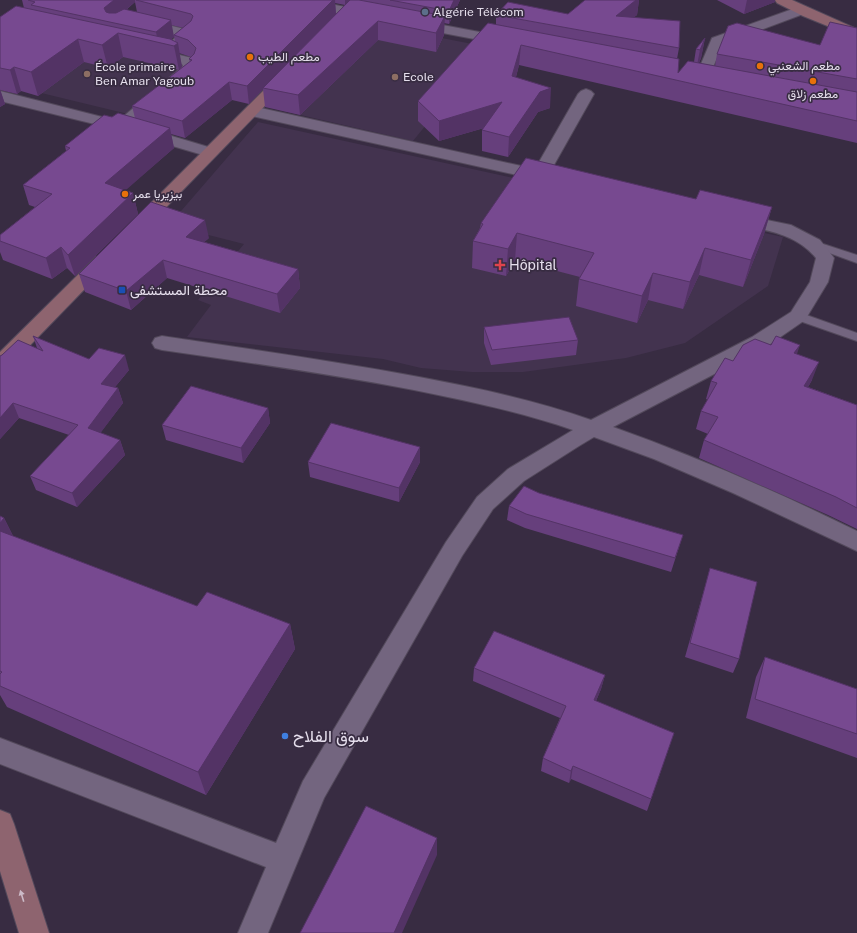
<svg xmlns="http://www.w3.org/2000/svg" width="857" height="933" viewBox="0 0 857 933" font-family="'Public Sans',Vazirmatn,sans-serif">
  <rect width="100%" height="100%" fill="#382c42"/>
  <path fill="#43334f" d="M365 23 498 49 443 104 413 141 279 110Z
    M22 30 184 66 128 114 0 83Z
    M258 122 783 237 768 286 685 343 626 358 523 372H472L421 368 383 359 187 337 211 305 198 300 244 244 169 225Z"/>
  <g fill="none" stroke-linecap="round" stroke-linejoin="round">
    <g stroke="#53495b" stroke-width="2">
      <path id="lane" d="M814 241 857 255V263L810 246 808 244 810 242Z
        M798 312 857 333V341L794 319 792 316 794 313Z"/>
    </g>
    <g stroke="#53495b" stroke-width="2">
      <path id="street" d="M284 0H311L370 12 375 13 377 16 375 19 370 20 291 4 286 3Z
        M801 6 806 7 808 10 806 13 723 44 707 81 702 82 697 81 695 78 712 38Z
        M143 19 193 31 195 34C189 42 178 52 168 49L166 46 177 36 138 26 136 23 138 20Z
        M416 20 506 37 511 38 513 41 511 44 506 45 411 27 409 24 411 21Z
        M151 48 192 58 198 66 195 71 132 124 215 149 217 152 215 155 209 157 203 155 115 129 0 101V91L118 121 183 66 182 64 146 55 144 52 146 49Z
        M586 89 591 91 594 94 550 172 554 173 556 177 554 181 548 182 252 116 247 114 244 111 247 108 252 106 535 169 578 94 581 91Z
        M738 214 791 225 820 240 834 258 828 282 805 320 766 347 613 427C697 457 778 492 857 531V551L733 493 654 459 594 437 579 446 524 481 493 509 462 556 324 798 268 933H238L266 867 0 764V738L276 843 303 781 446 542 477 497 508 469 573 430C521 412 468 401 414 390 330 374 246 362 162 350L155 348 152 343 155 338 162 336C248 349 334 361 419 377 477 388 535 400 591 420L752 337 791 312 810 282 816 258C795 232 762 230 732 223L729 219 732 215Z"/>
    </g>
    <g stroke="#53495b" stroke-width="2">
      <path id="secondary" d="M775 0H792L857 29V38L803 16 777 3Z
        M285 73 290 74 292 77 290 80 144 230 138 231 132 230 129 226 132 222 280 74Z
        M102 255 108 257 111 261 108 265 7 369 0 371V352L96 257Z
        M0 810 10 814 14 824 49 933H19L0 871Z"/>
    </g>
    <use href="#lane" fill="#73657f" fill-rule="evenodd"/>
    <use href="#street" fill="#73657f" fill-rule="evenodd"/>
    <use href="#secondary" fill="#8e646f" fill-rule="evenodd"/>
  </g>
  <path fill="#663f7c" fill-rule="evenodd" d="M22 0H460L449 24 444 23V35L436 52 378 40 300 115 265 107 263 89 249 104 232 100 185 138 171 134 174 148 125 190 133 193 138 214 75 276 67 268 52 279 3 260 0 252V235L35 207 29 205 23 185 66 151 65 146 112 117 135 118 132 106 190 62 189 59 191 57 179 53 182 67 179 70 123 57 108 68 84 62 38 96 21 91 17 94 0 90 5 104 0 107V17L24 8ZM135 2 137 12 126 10ZM335 3 345 5 336 14ZM171 25 184 28 174 35 175 42 171 39 174 37Z
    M585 0H639L637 15 634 17 679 48 677 59 678 73 694 62 696 49 705 38 701 58 699 63 715 66 717 54 820 45 857 28V143L519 65 516 77 550 108 538 112 508 157 482 151V130L484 128 439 141 418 121V101L496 25V15L568 14Z
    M717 0H775V2L744 14Z
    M696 199 772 207 764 234 743 287 699 275 683 309 648 300 637 323 576 306 579 279 580 277 515 260 506 276 472 268 473 241 480 228 481 223Z
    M209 238 204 242 298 269 300 288 280 313 167 278 131 310 85 292 79 274Z
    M484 327 578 340 576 355 491 365 484 343Z
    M33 336 89 359 129 370 115 387 118 388 123 403 100 433 120 440 125 455 77 507 36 490 30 476 69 435 19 418 0 439V356L37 348Z
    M797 354 812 380 808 387 857 405V529L828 515 699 458 704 440 708 434 696 429 701 411 708 400 706 399 711 381 733 361Z
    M268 408 270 423 243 463 166 440 162 425Z
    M308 462H420L399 502 310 477Z
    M539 493 683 535 671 572 525 528 507 520 509 506Z
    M0 516 4 518 13 536 197 606 290 624 295 649 206 795 7 707 0 695Z
    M710 568 739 659 733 673 685 657 706 583Z
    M765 657 857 689V758L746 718 756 677Z
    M474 668 605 675 601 689 596 701 674 733 647 811 571 779 569 783 541 771 543 758 560 718 473 681Z"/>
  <path fill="#533365" d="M114 0H135V2L111 22 104 8Z
    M333 0H335L336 14 263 88V89L249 104 247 86Z
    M345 0H350L345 5Z
    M454 0H460L449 24V11Z
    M636 0H639L637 15 613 34 616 16Z
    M747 0H775V2L744 14Z
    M445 16 444 35 436 52V33Z
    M171 20 174 37 165 44 158 42 156 32Z
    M378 21V40L300 115 298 95Z
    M118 33 123 57 108 68 102 45Z
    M705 38 701 58 696 70 700 50Z
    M78 39 84 62 38 96 31 72Z
    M178 43 182 67 179 70 174 46Z
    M521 45 519 65 511 96 512 76Z
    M14 67 21 91 17 94 10 70Z
    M229 82 232 100 185 138 182 121Z
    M551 88 550 108 538 112 508 157 509 137 540 92Z
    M0 89 5 104 0 107Z
    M502 102 501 123 439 141V121Z
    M170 128 174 148 110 204 105 183Z
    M133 193 138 214 75 276 68 255Z
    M772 207 764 234 743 287 751 260Z
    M205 220 209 238 190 255 186 237Z
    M517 233 515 260 506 276 508 249Z
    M61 247 67 268 52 279 46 258Z
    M705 248 699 275 683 309 690 282Z
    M163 260 167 278 131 310 126 291Z
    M298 269 300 288 280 313 277 294Z
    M653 273 648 300 637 323 642 296Z
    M800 345 794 363V353Z
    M125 355 129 370 106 398 101 384Z
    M819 362 812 380 798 404 804 386Z
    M118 388 123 403 93 443 88 428Z
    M13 403 19 418 0 439V418Z
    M268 408 270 423 243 463 241 448Z
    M120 440 125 455 77 507 72 493Z
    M420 447V462L399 502V488Z
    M4 518 17 544 0 539V523Z
    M290 624 295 649 206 795 198 772Z
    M605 675 601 689 591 713 594 700Z
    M573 766 571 779 569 783 571 771Z
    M437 838V855L402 933H394Z"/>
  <path fill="#774990" stroke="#533365" d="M28 0H114L104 8 106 12 109 13H116L124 9 171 20 156 32 31 5 35 2Z
    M136 0H333L247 86 229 82 182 121 132 106 192 60 189 59 194 54 196 48 188 40 174 35 191 21 193 16 191 14Z
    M350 0H359L445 16 436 33 378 21 298 95 263 88Z
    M390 0H454L449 11Z
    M585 0H636L616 16 680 21 679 48 496 15 508 2 568 14Z
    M16 6 170 39 178 43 174 46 118 33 102 45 78 39 31 72 14 67 10 70 0 68V17Z
    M830 22 857 28V79L717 54 728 26 737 23 820 45Z
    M488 23 679 59 678 73 688 61 857 92V121L521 45 512 76 551 88 540 92 509 137 482 130 502 102 439 121 418 101Z
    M705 38 700 50 696 49Z
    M118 113 170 128 105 183 133 193 68 255 61 247 46 258 0 241V235L52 194 23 185 70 148 65 146 104 115 112 117Z
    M526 158 696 199 700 190 772 207 751 260 705 248 690 282 653 273 642 296 579 279 594 253 517 233 508 249 473 241 483 224 481 223Z
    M151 202 205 220 186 237 298 269 277 294 163 260 126 291 79 274Z
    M569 317 578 340 492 350 484 327Z
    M33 336 89 359 99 348 125 355 101 384 118 388 88 428 120 440 72 493 30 476 78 425 13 403 0 418V356L2 355 18 340 43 351Z
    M776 336 800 345 794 353 819 362 804 386 857 405V508L836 497 704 440 718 417 701 411 717 383 711 381 725 358 733 361 743 345 755 339 771 345Z
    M191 386 268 408 241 448 162 425Z
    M331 423 420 447 399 488 308 462Z
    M524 486 539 493 683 535 675 558 526 514 509 506Z
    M0 516 4 518 0 523Z
    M0 531 197 606 207 592 290 624 198 772 0 686V674L2 672 0 671Z
    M710 568 757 582 739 659 690 643Z
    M494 631 605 675 594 700 674 733 651 799 573 766 571 771 543 758 566 706 474 668Z
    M765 657 857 689V734L755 699Z
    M366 806 437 838 394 933H300Z"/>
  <defs><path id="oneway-solid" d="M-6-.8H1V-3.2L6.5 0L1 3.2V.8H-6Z"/></defs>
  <use fill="#ccbac7" href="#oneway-solid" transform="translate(22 896) rotate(-107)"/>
  <circle fill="#5c6f8a" stroke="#382c42" stroke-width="1.5" cx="425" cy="12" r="4"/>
  <g fill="#e8710a" stroke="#382c42" stroke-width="1.5">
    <circle cx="250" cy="57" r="4"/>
    <circle cx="760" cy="66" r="4"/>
    <circle cx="813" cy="81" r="4"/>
    <circle cx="125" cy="194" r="4"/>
  </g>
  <g fill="#8d6e63" stroke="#382c42" stroke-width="1.5">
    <circle cx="87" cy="74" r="4"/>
    <circle cx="395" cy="77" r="4"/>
  </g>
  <path fill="#e0444e" stroke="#382c42" stroke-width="1.5" d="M498 259h4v4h4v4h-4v4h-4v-4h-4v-4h4z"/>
  <rect fill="#1a4fb4" stroke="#382c42" stroke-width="1.5" x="118" y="286" width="8" height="8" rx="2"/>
  <circle fill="#3f7fe0" stroke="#382c42" stroke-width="1.5" cx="285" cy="736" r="4"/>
  <g text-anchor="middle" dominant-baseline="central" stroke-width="3.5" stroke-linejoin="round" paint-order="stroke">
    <g font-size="12" fill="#e6dfed" stroke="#382c42" text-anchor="start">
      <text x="433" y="12">Algérie Télécom</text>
      <text x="258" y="57">مطعم الطيب</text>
      <text x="768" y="66">مطعم الشعنبي</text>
      <text x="95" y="67">École primaire<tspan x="95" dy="14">Ben Amar Yagoub</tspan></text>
      <text x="403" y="77">Ecole</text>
      <text x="813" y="94" text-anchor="middle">مطعم زلاق</text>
      <text x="133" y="194">بيزيريا عمر</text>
    </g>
    <g font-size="14" fill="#e6dfed" stroke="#382c42" text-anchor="start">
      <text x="509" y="265">Hôpital</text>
      <text x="130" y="290">محطة المستشفى</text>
    </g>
    <g font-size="17" fill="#e6dfed" stroke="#382c42" text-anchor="start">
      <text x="293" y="736">سوق الفلاح</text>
    </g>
  </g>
</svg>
